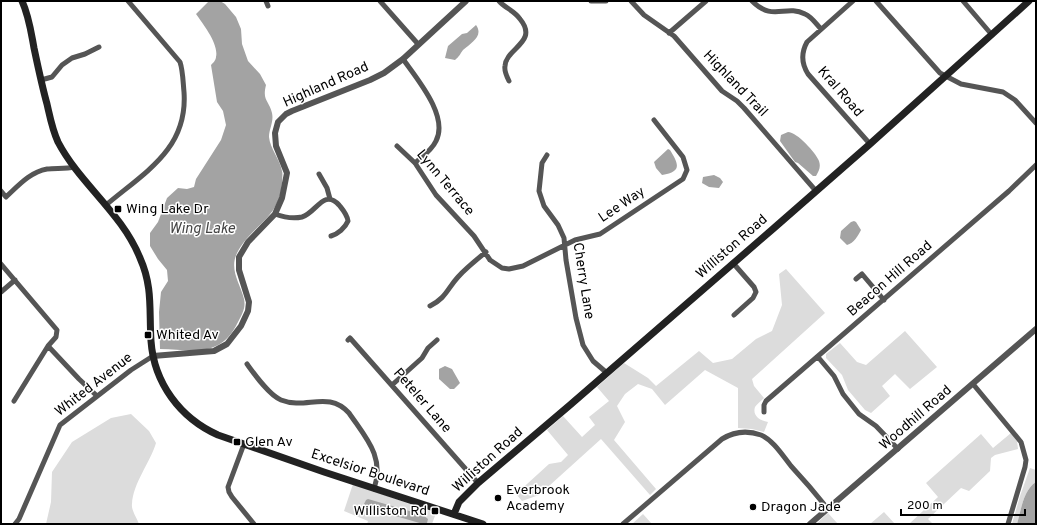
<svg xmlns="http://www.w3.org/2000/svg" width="1037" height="525" viewBox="0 0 1037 525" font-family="Overpass,sans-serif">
  <rect width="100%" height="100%" fill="#fff"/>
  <path fill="#dcdcdc" d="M786 269 825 313 752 379 754 386 764 398C761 401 757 404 755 407 752 416 761 421 768 422L764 432 752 429 738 428V388L705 370 665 405 652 389 638 384 625 394 617 406 625 422 614 440 656 489 650 495 601 439 539 495 522 501 516 494 549 464 561 462 568 455 547 430 563 416 582 437 595 425 589 417 609 401 597 387 624 363 648 378 656 386 699 351 713 363 732 359 756 339 772 331 782 305 779 274Z
    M905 331 937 367 910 389 895 374 882 386 890 396 871 413 865 410 848 390 842 375 826 358V354L840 343 857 362 866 365Z
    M131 414 149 431 156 443C150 463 133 483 132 504 131 510 137 518 139 524H46L51 502 52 472 72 442 111 418Z
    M1011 433 1017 441 1018 449 995 455 991 458 990 471 969 491 961 488 928 519 933 524H909L938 497 926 483 981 434 993 448Z
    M1030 468 1036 470V482C1023 490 1021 511 1017 524H1012L1020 496Z
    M353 484 436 513 432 524H367L368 521 344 511Z
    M884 512 895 524H870Z
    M828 513 838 524H816Z
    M643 514 652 524H632Z"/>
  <path fill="#a3a3a3" d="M209 1H220L225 4 236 17 241 29 242 44 248 61 260 74 266 85C262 101 269 100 272 113 274 122 269 129 269 137 270 148 280 160 282 171 283 174 282 179 282 183 280 219 250 226 237 253 229 270 240 283 244 299 246 308 242 314 238 322 221 358 194 350 160 349L159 312 161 292 168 281 167 270 158 259 150 246V233L158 222 167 198 178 188 187 189 194 187 196 179 221 140 226 125 223 111 217 102 211 65C213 63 216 60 216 57 219 44 203 24 196 14Z
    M476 25C484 36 471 43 463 50 460 54 459 57 455 60L445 58 448 46 462 34 467 33Z
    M788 132C797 132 816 153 819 161 821 167 819 171 816 176H813L798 163 795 162 780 141 781 135Z
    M668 149 670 150C678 163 683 172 662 175L656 168 654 162Z
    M714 175 720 178 723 182 719 188 709 187 702 183 703 177Z
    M854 221 856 222 861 230C858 236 854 243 847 245L840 238 841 231 851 222Z
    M445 366 452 369 460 383 454 389H450L439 379V369Z
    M1036 482V524H1017C1021 511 1023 490 1036 482Z
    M368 499 423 515 428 519 427 523 423 524 368 508 364 504 366 500Z"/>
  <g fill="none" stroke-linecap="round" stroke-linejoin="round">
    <path stroke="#555" stroke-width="5" d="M266 1 268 6
      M380 1 418 44
      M499 1C505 8 515 11 520 19 539 42 506 48 505 66 504 71 507 77 509 81
      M591 1H606
      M631 1 644 15 674 36 722 91 737 101 744 108 816 191
      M752 1C773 22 785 4 805 14 812 17 816 24 821 29
      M853 1 807 42C801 53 801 63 808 74L870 144
      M876 1 940 73 961 84 1003 92 1015 100 1036 123
      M963 1 992 35
      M669 33 706 1
      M403 59C417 79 449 116 436 141 432 150 422 157 415 163
      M41 80 52 77 62 65 72 58 85 54 99 47
      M397 146 415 163 436 195 474 236 490 260 502 268 509 269 523 266 575 240 600 234 683 179 687 170 683 157 654 120
      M547 155 542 163 539 191 544 206 558 225 564 238 566 260 576 318 583 345 593 361 607 373
      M319 174 327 188 330 199
      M1 191 6 197C18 186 30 172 47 169 56 168 65 169 75 167
      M106 205C145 172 188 149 184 92 183 82 183 71 180 62L128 1
      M275 214C283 217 293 219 302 217 316 213 324 188 339 205 343 210 347 214 348 221 345 228 338 234 331 236
      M733 263 754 287 756 292 753 298 734 315
      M1 264 57 330 56 337 48 346 14 401
      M856 279 862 274 884 300
      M1 292 15 280
      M430 306C446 298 447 289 458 277 466 268 476 260 486 252
      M348 340 350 338 478 483
      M48 346 79 379 97 396
      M818 357 834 376 843 394 859 414 876 426 898 449
      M247 364C255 375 269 395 281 400 306 410 328 390 349 413 366 438 385 457 374 489
      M973 384 1021 442 1026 460 1025 467 1008 524
      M392 385 422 358 428 348 437 340
      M764 412V405L766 401 1009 191 1036 165
      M244 444 228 487 229 492 232 497 254 524
      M15 524 19 519 60 425 131 370 153 356
      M623 524 722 439C735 431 747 430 761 435 773 440 783 456 791 466 804 480 816 494 828 509"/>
    <path stroke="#555" stroke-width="6" d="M153 356 214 351 227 344 241 326 248 311 249 302 239 270V257L248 242 275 214 282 198 287 173 276 146 275 133 278 122 286 114 292 111 370 80 384 73 403 59 466 1
      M810 524 1036 329"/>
    <path stroke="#222" stroke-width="7" d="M22 1C29 16 31 32 34 48 38 67 42 86 47 104 50 117 52 129 58 142 80 184 122 213 140 258 153 287 149 310 151 341 154 383 180 418 218 435L324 472 483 524
      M454 514 459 502 478 483 570 405 774 228 870 144 1029 1"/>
  </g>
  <g fill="#000" stroke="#fff" stroke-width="1.5">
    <rect x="114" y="205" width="8" height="8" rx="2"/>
    <rect x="144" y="331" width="8" height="8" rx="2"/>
    <rect x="233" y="438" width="8" height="8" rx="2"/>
    <circle cx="498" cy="498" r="4"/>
    <circle cx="753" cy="507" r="4"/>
    <rect x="431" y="507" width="8" height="8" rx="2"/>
  </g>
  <g text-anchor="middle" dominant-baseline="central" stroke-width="3" stroke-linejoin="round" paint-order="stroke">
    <g font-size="14" fill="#000" stroke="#fff">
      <text transform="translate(735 84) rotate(46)">Highland Trail</text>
      <text transform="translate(326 85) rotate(-24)">Highland Road</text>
      <text transform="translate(840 92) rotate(49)">Kral Road</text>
      <text transform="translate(445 183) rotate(50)">Lynn Terrace</text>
      <text transform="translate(622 205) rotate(-34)">Lee Way</text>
      <text transform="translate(732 247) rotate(-41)">Williston Road</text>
      <text transform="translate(890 279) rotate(-41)">Beacon Hill Road</text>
      <text transform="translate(583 281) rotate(81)">Cherry Lane</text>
      <text transform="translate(94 385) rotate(-38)">Whited Avenue</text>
      <text transform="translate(422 401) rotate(49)">Peteler Lane</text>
      <text transform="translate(916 418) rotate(-41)">Woodhill Road</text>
      <text transform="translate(488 460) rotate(-42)">Williston Road</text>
      <text transform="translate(370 473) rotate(18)">Excelsior Boulevard</text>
    </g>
    <g font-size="14" fill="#000" stroke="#fff" text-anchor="start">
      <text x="126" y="209">Wing Lake Dr</text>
      <text x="156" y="335">Whited Av</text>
      <text x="245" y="442">Glen Av</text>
      <text x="506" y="490">Everbrook<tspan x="506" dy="16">Academy</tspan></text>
      <text x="761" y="507">Dragon Jade</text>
      <text x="427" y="511" text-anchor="end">Williston Rd</text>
    </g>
    <g font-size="15" font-style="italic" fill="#444" stroke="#fff">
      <text x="202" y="229">Wing Lake</text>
    </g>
  </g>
  <rect width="1037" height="525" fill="none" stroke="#000000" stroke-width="4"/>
  <path d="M901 509v6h124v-6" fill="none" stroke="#000000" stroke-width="2"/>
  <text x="907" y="509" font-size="12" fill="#000000" stroke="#ffffff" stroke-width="3" paint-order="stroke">200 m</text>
</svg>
